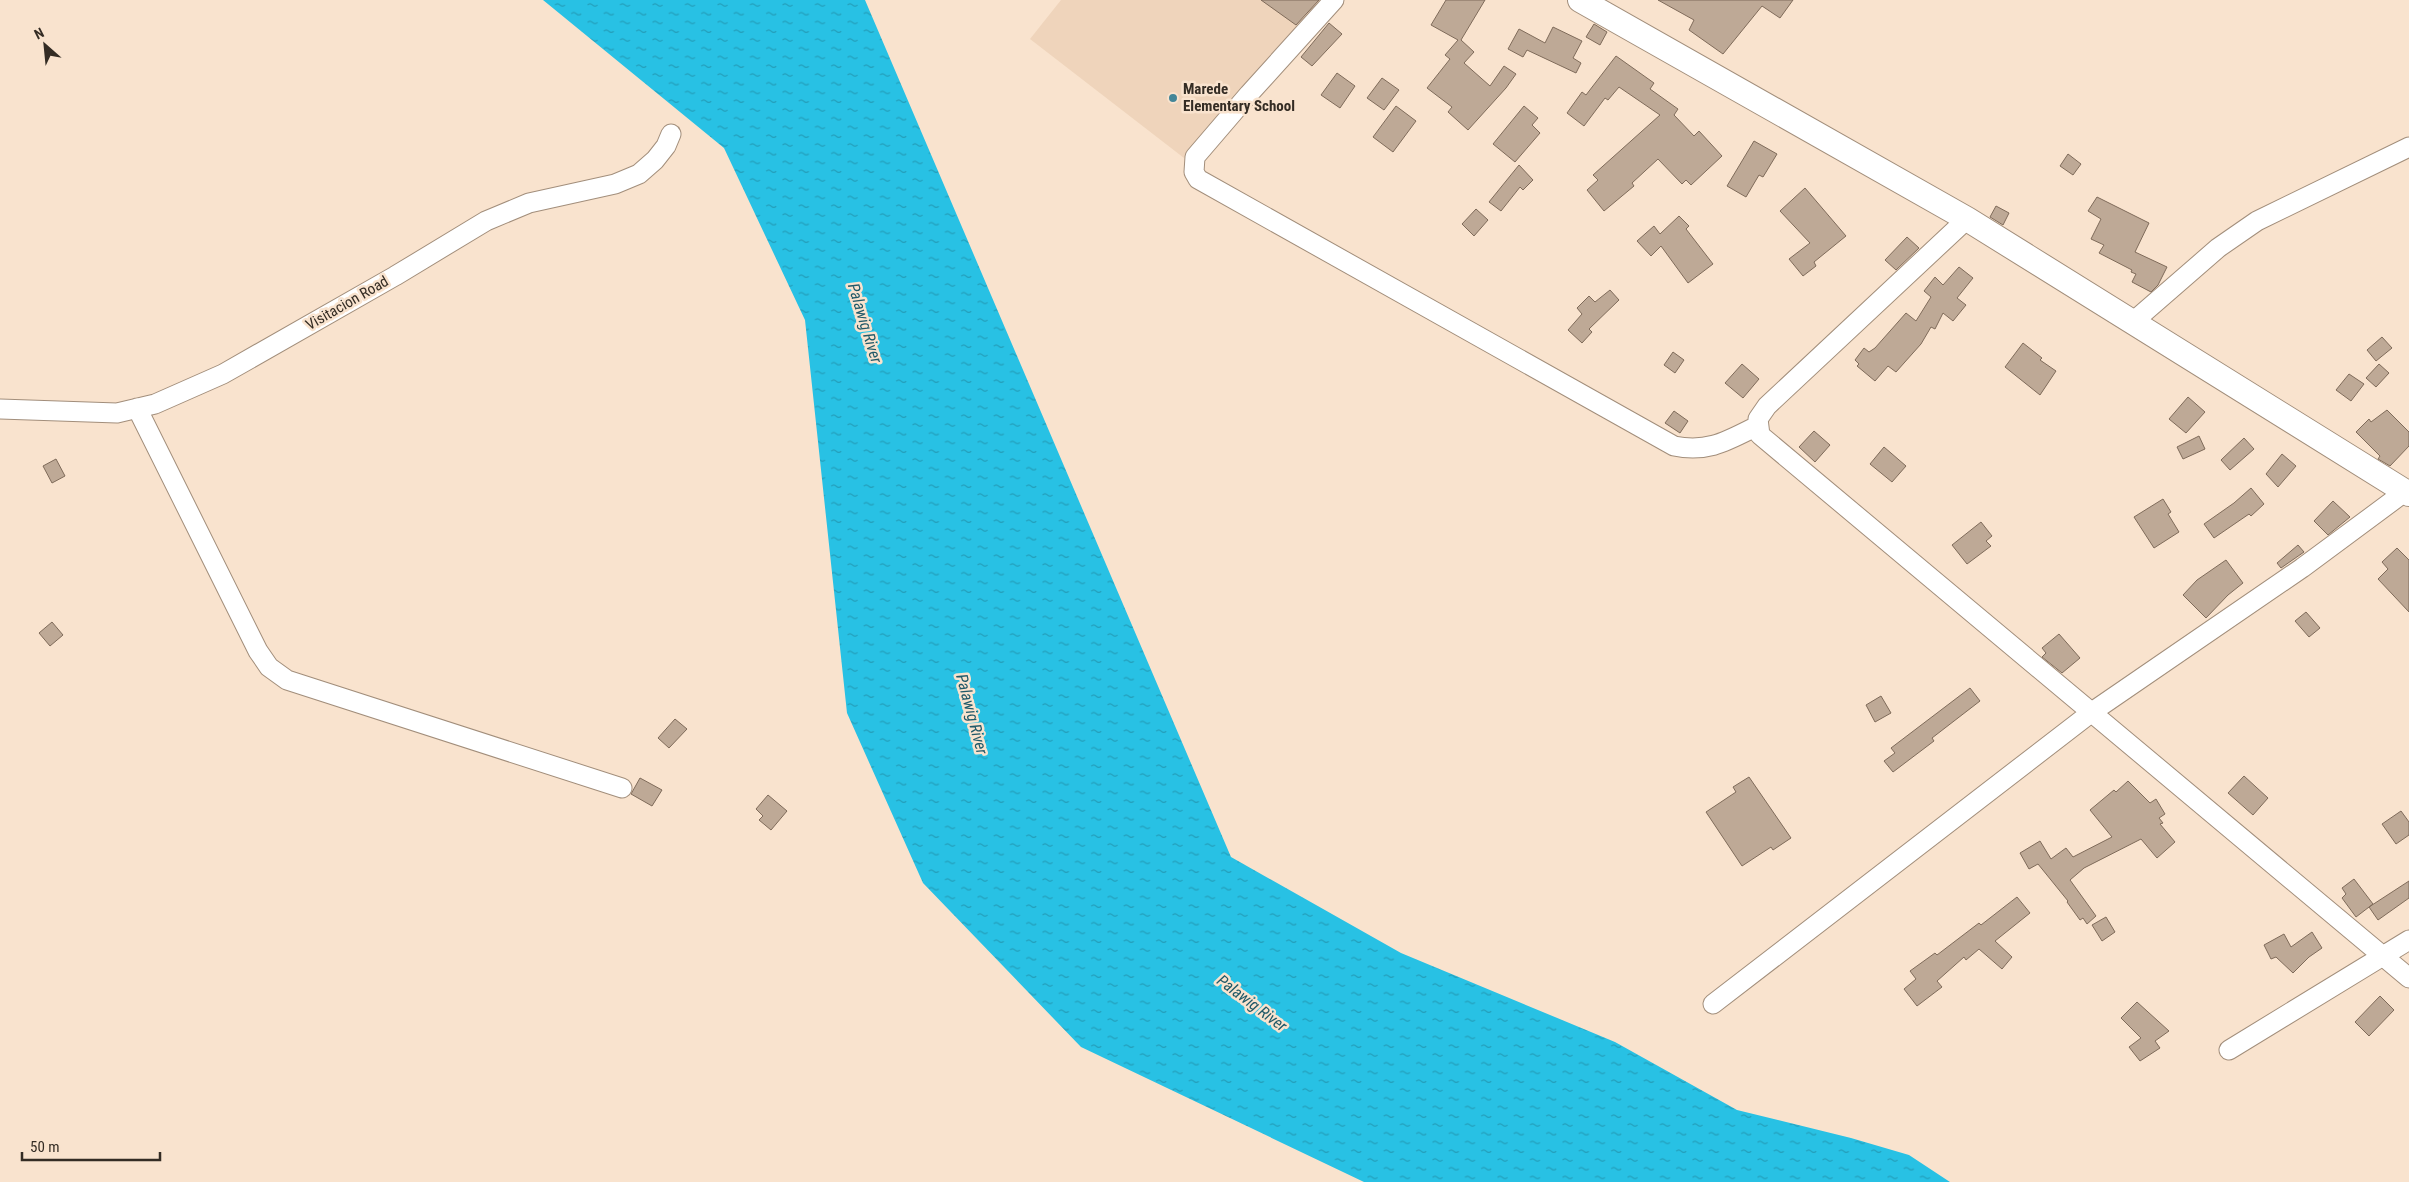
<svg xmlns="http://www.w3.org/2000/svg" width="2409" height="1182" viewBox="0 0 2409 1182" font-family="'Roboto Condensed',sans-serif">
  <defs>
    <pattern id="water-ripples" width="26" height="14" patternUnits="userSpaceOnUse" patternTransform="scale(1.25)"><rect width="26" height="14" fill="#28c1e4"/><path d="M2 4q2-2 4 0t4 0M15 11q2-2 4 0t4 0" fill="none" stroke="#239db9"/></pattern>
  </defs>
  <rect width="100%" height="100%" fill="#f9e3ce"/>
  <path fill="#efd4bb" d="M1061 0H1329L1184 158 1030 39Z"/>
  <path fill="url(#water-ripples)" d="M543 0H865L1231 857 1401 953 1615 1042 1737 1110 1851 1138 1909 1155 1950 1182H1364L1081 1047 923 883 847 713 805 320 724 148Z"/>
  <path fill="#bea996" stroke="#7f6b5a" d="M1261 0H1319L1296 25Z
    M1446 0H1485L1461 40 1474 52 1464 63 1490 86 1504 66 1516 74 1506 88 1468 130 1448 112 1452 107 1427 88 1450 59 1445 55 1458 40 1431 25Z
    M1658 0H1793L1780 18 1762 6 1723 54 1689 30 1694 20Z
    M1329 23 1342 34 1312 66 1301 57Z
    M1594 24 1607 32 1600 45 1586 37Z
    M1553 27 1582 41 1573 58 1581 63 1576 73 1527 50 1523 57 1508 49 1519 29 1545 43Z
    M1616 56 1654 83 1650 89 1678 109 1674 115 1694 136 1699 131 1722 156 1691 185 1686 180 1682 184 1658 159 1632 183 1634 186 1604 211 1587 190 1598 180 1593 175 1660 115 1619 87 1608 100 1605 98 1584 126 1567 113 1582 92 1586 95Z
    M1337 73 1355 86 1340 108 1321 95Z
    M1382 78 1399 90 1384 110 1367 98Z
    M1396 106 1416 121 1393 152 1373 137Z
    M1524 106 1538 118 1532 125 1540 133 1515 162 1493 144Z
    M1754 141 1777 154 1763 177 1759 175 1746 197 1727 186Z
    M2068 154 2081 164 2073 175 2060 166Z
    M1519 165 1533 180 1523 190 1520 187 1501 211 1489 202Z
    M1805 188 1846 236 1814 262 1816 266 1803 276 1789 259 1810 243 1780 211Z
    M2097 197 2149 223 2135 252 2167 267 2158 285 2151 292 2132 282 2136 274 2131 272 2132 270 2099 253 2104 245 2091 239 2101 219 2088 211Z
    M1996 206 2009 213 2003 225 1990 217Z
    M1476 209 1488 220 1474 236 1462 224Z
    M1679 216 1689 226 1686 229 1713 264 1688 283 1661 246 1651 256 1637 241 1654 226 1660 234Z
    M1907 237 1919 248 1896 270 1885 260Z
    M1959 267 1973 278 1957 298 1966 305 1953 321 1943 313 1935 329 1931 327 1921 344 1896 372 1888 366 1875 381 1857 366 1859 364 1855 360 1864 348 1869 352 1875 348 1906 313 1916 321 1931 297 1924 291 1935 277 1943 285Z
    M1610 290 1619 300 1589 329 1592 332 1582 343 1568 330 1582 314 1577 308 1589 296 1595 302Z
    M2382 337 2392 348 2376 361 2367 350Z
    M2023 343 2042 358 2040 360 2056 371 2040 395 2005 367Z
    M1673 352 1684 360 1675 373 1664 365Z
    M1742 364 1759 379 1743 398 1725 383Z
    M2379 364 2389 373 2376 387 2366 378Z
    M2349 374 2364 384 2351 401 2336 390Z
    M2188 397 2205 412 2186 433 2169 419Z
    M2387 410 2409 432V446L2390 466 2378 459 2380 456 2356 432 2369 419 2371 422Z
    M1674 411 1688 421 1680 433 1665 423Z
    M1814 431 1830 445 1815 462 1799 447Z
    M2199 436 2205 449 2183 459 2177 447Z
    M2244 438 2254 449 2230 470 2221 460Z
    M1884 447 1906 466 1892 482 1870 464Z
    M2282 454 2296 466 2278 487 2266 474Z
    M56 459 65 476 52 483 43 466Z
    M2251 488 2264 504 2251 516 2249 514 2214 538 2204 524 2234 503Z
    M2163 499 2171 512 2168 514 2179 532 2154 548 2134 517Z
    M2333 501 2350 517 2328 535 2314 521Z
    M1981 522 1992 536 1986 541 1991 546 1967 564 1952 545Z
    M2298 545 2304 552 2281 568 2277 563Z
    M2397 548 2409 560V612L2378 579 2388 569 2382 562Z
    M2226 560 2243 583 2228 595 2206 618 2183 595 2197 580Z
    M2306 612 2320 628 2309 637 2295 621Z
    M52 622 63 635 50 646 39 633Z
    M2059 634 2080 658 2062 673 2042 657 2046 653 2042 648Z
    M1970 688 1980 701 1932 738 1934 741 1893 772 1884 761 1895 753 1891 748Z
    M1881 696 1891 713 1875 722 1866 705Z
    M675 719 687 729 669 748 658 738Z
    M2244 776 2268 798 2253 815 2228 793Z
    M1749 777 1791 838 1773 850 1771 847 1742 866 1706 812 1736 792 1733 787Z
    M640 778 662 790 652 806 631 794Z
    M2128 781 2150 803 2156 799 2165 814 2159 818 2163 823 2160 824 2175 842 2157 858 2141 839 2084 868 2070 880 2096 916 2087 924 2083 918 2080 920 2067 902 2068 901 2038 864 2029 869 2020 853 2040 841 2051 859 2066 848 2073 857 2112 837 2090 810 2114 790 2116 792Z
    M768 795 787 811 771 830 759 820 763 816 756 809Z
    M2401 811 2409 822V835L2396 844 2382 824Z
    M2354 879 2373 904 2356 917 2342 898 2346 894 2342 888Z
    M2409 881V898L2378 920 2369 907Z
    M2017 897 2030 913 1995 941 2012 957 2002 969 1979 949 1966 960 1964 957 1937 981 1942 987 1917 1006 1904 989 1916 979 1910 971 1935 953 1937 955 1979 923 1981 925Z
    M2106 917 2115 932 2102 941 2092 925Z
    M2312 932 2322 948 2309 957 2293 973 2276 957 2271 959 2264 945 2284 934 2291 947Z
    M2380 996 2394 1010 2369 1036 2355 1022Z
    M2137 1002 2169 1031 2155 1041 2160 1048 2140 1061 2129 1047 2141 1038 2121 1018Z"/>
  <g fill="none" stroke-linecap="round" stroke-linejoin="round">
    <g stroke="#a28e7b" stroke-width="21">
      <path id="minor" d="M1334 0 1249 94 1195 157 1194 172 1198 179 1674 446C1708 453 1727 441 1757 426
        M1967 219 1767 406 1758 419 1760 435 2409 978
        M2134 321 2218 248 2257 221 2409 147
        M137 408 258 651 269 667 287 680 622 788
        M0 409 117 413 155 404 223 374 395 276 486 221 529 203 615 184 639 174 655 160 666 146 671 134
        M1713 1004 2092 712 2302 568 2406 491
        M2229 1050 2409 940"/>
    </g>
    <g stroke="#a28e7b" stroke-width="26">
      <path id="tertiary" d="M1580 0 1967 219 2409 494"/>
    </g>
    <use href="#minor" stroke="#fff" stroke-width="19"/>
    <use href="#tertiary" stroke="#fff" stroke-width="24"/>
  </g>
  <circle fill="#448698" stroke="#f9e3ce" stroke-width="2" cx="1173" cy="98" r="5"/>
  <g text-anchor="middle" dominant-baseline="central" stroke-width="5" stroke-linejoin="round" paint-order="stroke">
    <g font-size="15" font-weight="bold" fill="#342c24" stroke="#f9e3ce" text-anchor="start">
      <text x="1183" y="89">Marede<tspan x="1183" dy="17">Elementary School</tspan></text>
    </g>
    <g font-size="15" fill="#342c24" stroke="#f9e3ce">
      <text transform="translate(347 303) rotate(-30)">Visitacion Road</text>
    </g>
    <g font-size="16" font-style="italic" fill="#205968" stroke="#f9e3ce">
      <text transform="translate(865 323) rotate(73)">Palawig River</text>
      <text transform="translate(972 714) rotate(75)">Palawig River</text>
      <text transform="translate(1252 1003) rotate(37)">Palawig River</text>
    </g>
  </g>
  <g transform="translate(45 45) rotate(333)" stroke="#f9e3ce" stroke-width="4" paint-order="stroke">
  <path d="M0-4L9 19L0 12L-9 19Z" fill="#342c24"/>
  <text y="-8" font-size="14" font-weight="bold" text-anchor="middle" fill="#342c24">N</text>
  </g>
  <path d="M22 1152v8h138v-8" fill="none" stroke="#342c24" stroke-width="2.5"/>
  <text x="30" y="1152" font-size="15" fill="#342c24" stroke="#f9e3ce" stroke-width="4" paint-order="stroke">50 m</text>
</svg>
